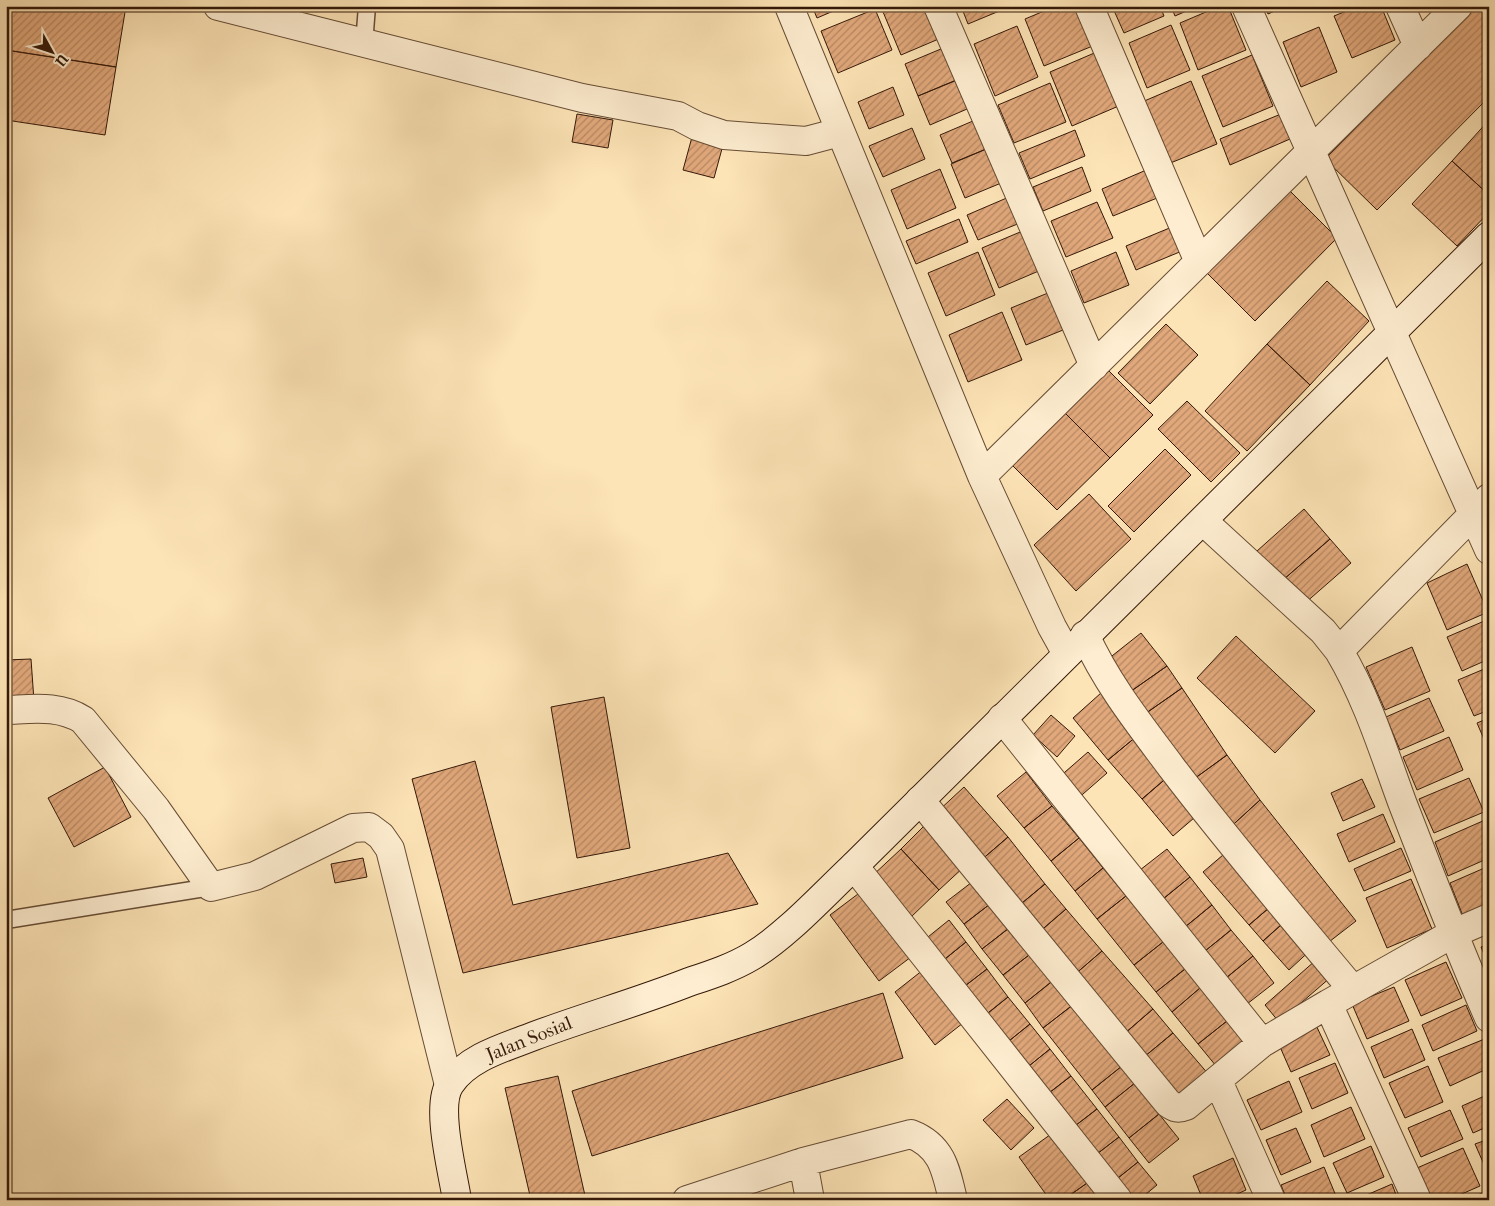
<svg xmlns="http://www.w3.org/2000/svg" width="1495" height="1206" viewBox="0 0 1495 1206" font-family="'IM FELL French Canon',serif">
  <defs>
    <pattern id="building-hatch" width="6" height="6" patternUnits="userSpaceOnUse" patternTransform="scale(1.25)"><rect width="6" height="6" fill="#e1a87b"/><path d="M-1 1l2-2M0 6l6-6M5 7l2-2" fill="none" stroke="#b78863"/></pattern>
  </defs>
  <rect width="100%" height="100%" fill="#fde4b6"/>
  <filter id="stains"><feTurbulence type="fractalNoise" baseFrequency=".004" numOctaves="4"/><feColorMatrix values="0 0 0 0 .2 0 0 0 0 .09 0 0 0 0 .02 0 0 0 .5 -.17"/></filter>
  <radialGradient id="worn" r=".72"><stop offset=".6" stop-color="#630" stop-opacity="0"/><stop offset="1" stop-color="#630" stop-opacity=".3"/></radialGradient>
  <path fill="url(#building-hatch)" stroke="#341909" d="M6 6H126L116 67 6 50Z
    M812 6H845L817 18Z
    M928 6 941 38 901 55 881 7Z
    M961 6H1008L1009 7 968 24Z
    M1056 6H1079L1095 45 1044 66 1025 19Z
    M1112 6H1160L1164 16 1124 33Z
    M1171 6H1198L1175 16Z
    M1220 6H1228L1246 50 1198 70 1180 23Z
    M1265 6H1286L1268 14Z
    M1359 6H1381L1395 40 1352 58 1334 16Z
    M1476 6H1489V97L1377 210 1325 159Z
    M875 9 892 50 838 73 821 31Z
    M1171 25 1190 70 1147 88 1129 43Z
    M1017 26 1038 77 995 96 974 44Z
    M1319 27 1337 72 1301 87 1283 42Z
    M948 46 961 78 918 96 905 64Z
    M6 50 116 67 105 135 6 120Z
    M1099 51 1121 105 1072 126 1050 72Z
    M1252 55 1273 106 1223 127 1202 76Z
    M962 78 974 106 930 125 918 96Z
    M1191 81 1217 144 1168 164 1142 102Z
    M1050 83 1066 122 1014 143 998 105Z
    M893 87 904 115 869 129 858 102Z
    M577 114 613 120 608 148 572 142Z
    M1281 114 1290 139 1230 165 1220 139Z
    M980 118 991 147 952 163 940 135Z
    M1489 120V195L1452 161Z
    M912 128 925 159 883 177 869 146Z
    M1075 130 1085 156 1030 179 1019 153Z
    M692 137 723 145 714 178 683 170Z
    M991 147 1006 181 965 198 951 164Z
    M1452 161 1489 195V212L1457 246 1412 204Z
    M1082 167 1091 191 1043 211 1033 187Z
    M1151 168 1162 196 1113 216 1102 189Z
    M940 169 956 208 907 229 891 190Z
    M1289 190 1337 238 1255 321 1207 273Z
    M1009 197 1020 223 978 240 967 215Z
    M1097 202 1113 238 1066 257 1051 221Z
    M959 219 968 242 916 264 906 241Z
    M1172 227 1182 251 1136 270 1126 246Z
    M1025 230 1041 270 999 288 982 248Z
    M978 252 995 295 946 316 928 273Z
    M1116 252 1129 285 1084 303 1071 271Z
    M1327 281 1369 321 1310 385 1267 344Z
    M1048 293 1063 330 1026 345 1011 308Z
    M1002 312 1022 360 968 382 949 335Z
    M1166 324 1198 355 1150 404 1118 373Z
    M1267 344 1310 385 1247 451 1205 411Z
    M1107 369 1153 415 1110 458 1064 412Z
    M1187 401 1240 453 1211 482 1158 429Z
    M1064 412 1110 458 1057 510 1012 465Z
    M1165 449 1191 475 1134 532 1108 506Z
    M1089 494 1131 539 1076 591 1034 545Z
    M1304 509 1330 539 1283 580 1257 551Z
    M1330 539 1351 563 1304 604 1283 580Z
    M1467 564 1488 612 1447 630 1427 583Z
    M1489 619V659L1462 671 1447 637Z
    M1141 633 1167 666 1127 694 1103 663Z
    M1236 636 1315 711 1275 753 1197 678Z
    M1412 647 1430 691 1385 710 1366 667Z
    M31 659 34 701 6 703V660Z
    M1167 666 1182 688 1142 716 1127 694Z
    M1489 667V710L1474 716 1458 680Z
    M1182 688 1227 755 1187 784 1142 716Z
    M1101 693 1137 736 1108 760 1073 718Z
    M604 697 630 848 577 858 551 707Z
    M1429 698 1444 731 1400 750 1386 717Z
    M1051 715 1075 736 1057 757 1033 735Z
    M1489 718V751L1477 723Z
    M1137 736 1170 775 1142 799 1108 760Z
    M1449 737 1463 770 1417 790 1403 757Z
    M1088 752 1107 773 1075 801 1057 779Z
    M1227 755 1260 800 1224 833 1187 784Z
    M475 761 513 905 728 853 758 904 463 973 412 779Z
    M105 767 131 817 74 847 48 798Z
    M1026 772 1052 806 1024 828 997 796Z
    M1170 775 1201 812 1173 836 1142 799Z
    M1469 778 1484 812 1434 833 1419 799Z
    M1362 779 1375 807 1343 821 1331 793Z
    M964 787 1008 837 979 862 936 813Z
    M1260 800 1356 921 1325 945 1224 833Z
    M1052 806 1079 838 1051 861 1024 828Z
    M1383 814 1395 842 1349 862 1337 834Z
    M1485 820 1489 828V858L1448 876 1435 842Z
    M926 824 965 866 939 890 901 849Z
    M1008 837 1045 884 1016 908 979 862Z
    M1079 838 1103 868 1075 891 1051 861Z
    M1401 848 1411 871 1364 891 1354 869Z
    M901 849 939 890 910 918 871 877Z
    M1167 849 1190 877 1163 899 1140 870Z
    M1230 849 1276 902 1249 925 1203 872Z
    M363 858 367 877 335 883 331 864Z
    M1489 866V904L1463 916 1450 883Z
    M1103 868 1126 896 1097 919 1075 891Z
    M1190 877 1212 905 1185 927 1163 899Z
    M976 879 994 901 964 924 946 902Z
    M1411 879 1432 929 1387 948 1366 898Z
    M1045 884 1066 909 1037 934 1016 908Z
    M862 891 911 957 879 981 830 915Z
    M1126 896 1163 942 1134 965 1097 919Z
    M994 901 1013 925 982 949 964 924Z
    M1276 902 1290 917 1263 941 1249 925Z
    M1212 905 1231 930 1205 951 1185 927Z
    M1066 909 1102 951 1073 976 1037 934Z
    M1290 917 1315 946 1289 970 1263 941Z
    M949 920 966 942 940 963 923 941Z
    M1013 925 1033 952 1003 975 982 949Z
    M1231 930 1253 956 1226 978 1205 951Z
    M966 942 987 969 961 989 940 963Z
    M1163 942 1185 969 1156 992 1134 965Z
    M1489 944V966L1481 947Z
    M1102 951 1153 1009 1124 1034 1073 976Z
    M1033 952 1055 979 1025 1003 1003 975Z
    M1253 956 1274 983 1247 1004 1226 978Z
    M1316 960 1331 977 1279 1022 1265 1005Z
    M1446 962 1462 998 1421 1016 1405 980Z
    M987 969 1008 997 983 1017 961 989Z
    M1185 969 1200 988 1172 1012 1156 992Z
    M923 970 963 1023 935 1045 895 992Z
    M1055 979 1074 1004 1043 1028 1025 1003Z
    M1394 987 1409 1021 1367 1039 1352 1004Z
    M1200 988 1227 1021 1198 1044 1172 1012Z
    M883 993 903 1058 592 1156 572 1091Z
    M1008 997 1030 1024 1004 1045 983 1017Z
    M1074 1004 1122 1066 1092 1090 1043 1028Z
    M1466 1005 1477 1031 1433 1051 1422 1025Z
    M1153 1009 1173 1033 1144 1057 1124 1034Z
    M1227 1021 1250 1049 1221 1072 1198 1044Z
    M1315 1023 1330 1055 1291 1072 1277 1040Z
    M1030 1024 1050 1049 1024 1070 1004 1045Z
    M1412 1029 1425 1060 1384 1078 1371 1047Z
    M1173 1033 1210 1076 1182 1101 1144 1057Z
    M1487 1038 1489 1068 1450 1086 1438 1058Z
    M1050 1049 1071 1076 1045 1096 1024 1070Z
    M1335 1063 1348 1093 1312 1109 1299 1078Z
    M1122 1066 1135 1083 1105 1107 1092 1090Z
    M1428 1066 1443 1102 1405 1118 1389 1083Z
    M558 1076 586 1200H531L505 1088Z
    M1071 1076 1097 1109 1071 1129 1045 1096Z
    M1289 1081 1302 1112 1261 1130 1247 1100Z
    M1135 1083 1159 1114 1129 1138 1105 1107Z
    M1489 1094V1126L1473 1133 1462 1106Z
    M1007 1099 1034 1128 1011 1150 983 1120Z
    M1351 1107 1365 1139 1324 1157 1311 1125Z
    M1097 1109 1119 1137 1093 1157 1071 1129Z
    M1450 1110 1463 1139 1421 1157 1408 1128Z
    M1159 1114 1179 1139 1149 1163 1129 1138Z
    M1296 1128 1311 1162 1281 1175 1266 1140Z
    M1054 1132 1090 1181 1063 1200H1050L1019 1157Z
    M1119 1137 1138 1162 1113 1182 1093 1157Z
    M1489 1139V1176L1475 1144Z
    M1371 1146 1384 1177 1347 1193 1333 1163Z
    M1463 1148 1480 1186 1448 1200H1430L1417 1168Z
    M1233 1158 1246 1190 1224 1200H1203L1193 1176Z
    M1138 1162 1157 1185 1139 1200H1126L1113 1182Z
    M1324 1167 1336 1196 1328 1200H1287L1281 1185Z
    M1090 1181 1104 1200H1063Z
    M1392 1184 1398 1200H1363L1362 1197Z
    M1482 1193 1485 1200H1467Z"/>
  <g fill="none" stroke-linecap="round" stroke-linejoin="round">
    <g stroke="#664c34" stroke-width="19">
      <path id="lane" d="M364 44 367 6
        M6 920 211 887"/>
    </g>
    <g stroke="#664c34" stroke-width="30">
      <path id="street" d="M218 6 582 98 678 116 697 126 724 135 806 141 840 132
        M789 6 982 476 1458 6
        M938 6 1094 366
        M1089 6 1199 262
        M1246 6 1489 550
        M1400 6 1418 46
        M982 476 1052 627 1067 654
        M1489 498 1339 651C1367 698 1383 750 1402 802 1430 874 1457 946 1489 1018
        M1203 521 1323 631 1339 651
        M1085 635C1107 684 1140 725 1172 768 1230 844 1292 917 1353 990
        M6 710C34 709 59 705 83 720L156 809 211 887 255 876 353 828 369 827 381 836 390 849 449 1085
        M1002 718 1262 1043
        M920 800 1168 1103C1175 1108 1178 1109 1186 1106L1262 1043 1328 1004
        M854 866 1118 1200
        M1218 1081 1271 1200
        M803 1162 810 1200
        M687 1200 803 1162 911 1134C942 1146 946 1170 953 1200
        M1417 1200 1328 1004 1452 934 1489 918"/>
    </g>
    <g stroke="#341909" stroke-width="30">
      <path id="secondary" d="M457 1200C453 1173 435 1106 450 1084 468 1057 506 1047 534 1036 585 1017 638 1002 689 982 710 975 732 968 752 956 787 935 824 894 854 866L1489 236"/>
    </g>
    <use href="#lane" stroke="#feedd0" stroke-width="16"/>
    <use href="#street" stroke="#feedd0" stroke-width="28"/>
    <use href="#secondary" stroke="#feedd0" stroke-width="28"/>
  </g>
  <g text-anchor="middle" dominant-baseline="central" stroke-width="4.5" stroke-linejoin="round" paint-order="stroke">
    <g font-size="19" fill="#341909" stroke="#feedd0">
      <text transform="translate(529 1039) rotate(-22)">Jalan Sosial</text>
    </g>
  </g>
  <rect width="1495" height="1206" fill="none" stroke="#fde4b6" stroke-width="25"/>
  <rect x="8" y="8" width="1480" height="1191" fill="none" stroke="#341909" stroke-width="2.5"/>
  <rect x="12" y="12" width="1470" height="1181" fill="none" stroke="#341909"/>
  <g transform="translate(52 52) rotate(130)" stroke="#feedd0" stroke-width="4" paint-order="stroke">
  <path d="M0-4L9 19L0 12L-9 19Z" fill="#341909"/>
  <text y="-8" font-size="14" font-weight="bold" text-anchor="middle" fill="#341909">U</text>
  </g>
  <rect width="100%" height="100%" filter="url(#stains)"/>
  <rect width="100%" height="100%" fill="url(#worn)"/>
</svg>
